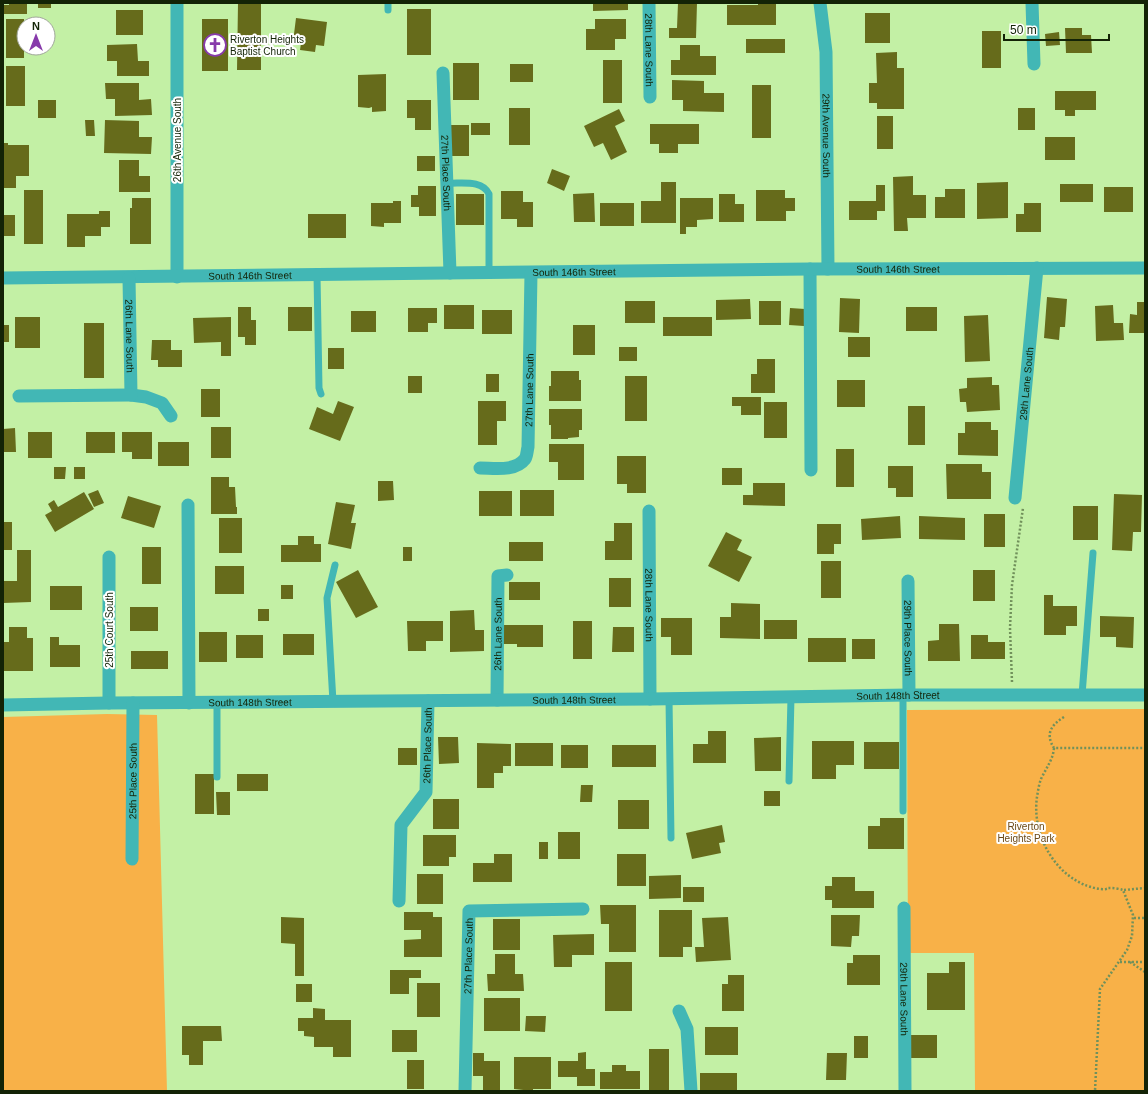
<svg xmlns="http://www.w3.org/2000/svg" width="1148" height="1094" viewBox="0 0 1148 1094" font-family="Helvetica,sans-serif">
  <rect width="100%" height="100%" fill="#c3f0a5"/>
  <path fill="#f8b148" d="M1145 709V1091H975L974 953H908L907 710Z
    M107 714 157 715 167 1091H3V717Z"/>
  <path fill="#666b1b" d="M9 3H27V14H3V5H9Z
    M38 3H51V8H38Z
    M238 3H261V70H237Z
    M593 3H628V10L593 11Z
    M678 3H697L696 38H669V28H677Z
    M758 3H776V25H727V5H758Z
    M407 9H431V55H407Z
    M116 10H143V35H116Z
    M865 13H890V43H865Z
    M296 18 327 22 324 46 316 45 315 52 300 50 301 43 293 42Z
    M6 19H24V58H6Z
    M202 19H228V71H202Z
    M595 19H626V39H615V50H586V29H595Z
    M1065 28H1082V35H1091L1092 53H1066Z
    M982 31H1001V68H982Z
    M1059 32 1060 45 1046 46 1045 34Z
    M746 39H785V53H746Z
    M137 44 138 61H149V76H117V61H107V45Z
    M680 45H700V56H716V75H671V60H680Z
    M897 52V68H904V109H877V103H869V83H877L876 53Z
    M603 60H622V103H603Z
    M453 63H479V100H453Z
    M510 64H533V82H510Z
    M6 66H25V106H6Z
    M386 74V111L372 112V107L369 108 358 107V75Z
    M672 80 704 81V93H724V112L683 111V100H672Z
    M105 83H139V100L151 99 152 115 115 116V99H106Z
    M752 85H771V138H752Z
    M1055 91H1096V110H1075V116H1065V110H1055Z
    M38 100H56V118H38Z
    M407 100H431V130H415V118H407Z
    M509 108H530V145H509Z
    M1018 108H1035V130H1018Z
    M619 109 625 121 615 126 627 152 611 160 603 143 594 147 584 126Z
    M877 116H893V149H877Z
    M85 120H94L95 136H86Z
    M105 120 139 121V137H152L151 154 104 153Z
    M471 123H490V135H471Z
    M650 124H699V144H678V153H659V144H650Z
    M451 125H469V156H451Z
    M1045 137H1075V160H1045Z
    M3 143H8V145H29V176H16V188H4L3 185Z
    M417 156H435V171H417Z
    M119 160H139V176H150V192H119Z
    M552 169 570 176 564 191 547 183Z
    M913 176V195H926V218H907L908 231H894L893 177Z
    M661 182H676V223H641V201H661Z
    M1008 182V218L977 219V183Z
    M1060 184H1093V202H1060Z
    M876 185H885V211H877V220H849V201H876Z
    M418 186H436V216H419V207H411V195H418Z
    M1104 187H1133V212H1104Z
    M945 189H965V218H935V197H945Z
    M24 190H43V244H24Z
    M756 190H785V198H795V211H786V221H756Z
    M501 191H523V202H533V227H517V219H501Z
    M594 193 595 222H574L573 194Z
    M456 194H484V225H456Z
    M719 194H735V204H744V222H719Z
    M132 198H151V244H130V208H132Z
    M680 198H713V219L697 220V227H686V234H680Z
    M393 201H401V223H384V227L371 226V203H393Z
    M600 203H634V226H600Z
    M1024 203H1041V232H1016V214H1024Z
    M99 211H110V227H101V236H85V247H67V214H99Z
    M308 214H346V238H308Z
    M3 215H15V236H3Z
    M1047 297 1067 299 1065 327H1060L1059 340 1044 338Z
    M840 298 860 299 859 333 839 332Z
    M750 299 751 319 716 320V300Z
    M625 301H655V323H625Z
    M759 301H781V325H759Z
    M1137 302H1145V333H1129L1130 314 1137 315Z
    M444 305H474V329H444Z
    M1113 305 1114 323H1123L1124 340 1096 341 1095 306Z
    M238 307H251V320H256V345H245V337H238Z
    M288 307H312V331H288Z
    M906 307H937V331H906Z
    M408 308H437V323H428V332H408Z
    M790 308 805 309 804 326 789 325Z
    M482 310H512V334H482Z
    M351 311H376V332H351Z
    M988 315 990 361 965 362 964 316Z
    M15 317H40V348H15Z
    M231 317V356H221V342L194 343 193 318Z
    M663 317H712V336H663Z
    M84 323H104V378H84Z
    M3 325H9V342H3Z
    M573 325H595V355H573Z
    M848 337H870V357H848Z
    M152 340H171V350H182V367H158V360H151Z
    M619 347H637V361H619Z
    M328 348H344V369H328Z
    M757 359H775V393H751V374H757Z
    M551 371H579V380H581V401H549V386H551Z
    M486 374H499V392H486Z
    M408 376H422V393H408Z
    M625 376H647V421H625Z
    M992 377V385H999L1000 410 967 412 966 402H960L959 389 967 388V378Z
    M837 380H865V407H837Z
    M201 389H220V417H201Z
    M732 397H761V415H741V406H732Z
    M338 401 354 407 340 441 309 429 317 407 333 414Z
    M478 401H506V421H497V445H478Z
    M764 402H787V438H764Z
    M908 406H925V445H908Z
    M549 409H582V430H579V437L568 438V439H551V425H549Z
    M965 422H991V430H998V456L958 455V433H965Z
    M211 427H231V458H211Z
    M15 428 16 452H3V429Z
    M28 432H52V458H28Z
    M86 432H115V453H86Z
    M122 432H152V459H132V452H122Z
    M158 442H189V466H158Z
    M549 444H584V480H558V462H549Z
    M836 449H854V487H836Z
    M617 456H646V493H627V484H617Z
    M946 464H982V472H991V499H947Z
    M888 466H913V497H896V488H888Z
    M54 467H66L65 479H54Z
    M74 467H85V479H74Z
    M722 468H742V485H722Z
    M211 477H229V487H235L236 507H237V514H211Z
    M378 481H393L394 500 378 501Z
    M753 483H785V506L743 505V495H753Z
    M98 490 104 503 94 507 88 494Z
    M520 490H554V516H520Z
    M479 491H512V516H479Z
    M84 492 94 509 55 532 45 515 52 511 48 504 54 500 58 507Z
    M1114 494 1142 495 1141 532H1133L1132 551 1112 550Z
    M128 496 161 506 154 528 121 518Z
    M336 502 355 505 351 523H356L351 549 328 544Z
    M1073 506H1098V540H1073Z
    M984 514H1005V547H984Z
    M900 516 901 538 862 540 861 519Z
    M919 516 965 518V540L919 539Z
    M219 518H242V553H219Z
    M3 522H12V550H3Z
    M614 523H632V560H605V541H614Z
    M817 524H841V544H834V554H817Z
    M726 532 742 540 737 550 752 557 739 582 708 566Z
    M298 536H314V544H321V562H281V545H298Z
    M509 542H543V561H509Z
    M142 547H161V584H142Z
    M403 547H412V561H403Z
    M17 550H31V602L3 603V581H17Z
    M821 561H841V598H821Z
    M215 566H244V594H215Z
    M358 570 378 607 356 618 336 582Z
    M973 570H995V601H973Z
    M609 578H631V607H609Z
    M509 582H540V600H509Z
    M281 585H293V599H281Z
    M50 586H82V610H50Z
    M1044 595H1053V606H1077V626H1066V635H1044Z
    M731 603 760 604V639L720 638V617H731Z
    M130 607H158V631H130Z
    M258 609H269V621H258Z
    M474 610 475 630H484V651L450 652V611Z
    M1100 616 1134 617 1133 648 1116 647V637H1100Z
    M661 618H692V655H671V637H661Z
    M764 620H797V639H764Z
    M407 621H443V641H426V651H408Z
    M573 621H592V659H573Z
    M939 624H959L960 661H928V641L939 640Z
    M503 625H543V647H517V644H503Z
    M9 627H27V638H33V671H3V642H9Z
    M613 627H634V652H612Z
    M199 632H227V662H199Z
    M283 634H314V655H283Z
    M236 635H263V658H236Z
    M971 635H988V642H1005V659H971Z
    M50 637H59V645H80V667H50Z
    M808 638H846V662H808Z
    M852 639H875V659H852Z
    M131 651H168V669H131Z
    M708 731H726V763H693V744H708Z
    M438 737H458L459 763 439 764Z
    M781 737V771H755L754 738Z
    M812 741H854V765H836V779H812Z
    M864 742H899V769H864Z
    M477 743 511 744V766H503V773H494V788H477Z
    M515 743H553V766H515Z
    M561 745H588V768H561Z
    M612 745H656V767H612Z
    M398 748H417V765H398Z
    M195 774H214V814H195Z
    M237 774H268V791H237Z
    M581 785H593L592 802H580Z
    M764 791H780V806H764Z
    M216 792H230V815H217Z
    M433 799H459V829H433Z
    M618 800H649V829H618Z
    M880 818H904V849H868V826H880Z
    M722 825 725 842 719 843 721 853 692 859 686 833Z
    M558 832H580V859H558Z
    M423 835H456V857H449V866H423Z
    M539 842H548V859H539Z
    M494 854H512V882H473V863H494Z
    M617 854H646V886H617Z
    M417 874H443V904H417Z
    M681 875V898L649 899V876Z
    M832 877H855V891H874V908H832V900H825V886H832Z
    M683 887H704V902H683Z
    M600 905H636V952H609V924H601Z
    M659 910H692V947H683V957H659Z
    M404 912H433V917H442V957H404V940L421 939V930H404Z
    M831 915H860L859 936H852L851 947 831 946Z
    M281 917 304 918V976H295V944L281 943Z
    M728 917 731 960 696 962 695 947H704L702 918Z
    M493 919H520V950H493Z
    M594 934V955H572V967H554L553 935Z
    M495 954H515V974H523L524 991H488L487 974H495Z
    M853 955H880V985H847V963H853Z
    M605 962H632V1011H605Z
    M949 962H965V1010H927V973H949Z
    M390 970H421V978H409V994H390Z
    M728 975H744V1011H722V984H728Z
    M417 983H440V1017H417Z
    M296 984H312V1002H296Z
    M484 998H520V1031H484Z
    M313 1008 325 1009V1020H351V1057H333V1047H314V1037L304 1036V1031H298V1018H313Z
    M526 1016H546L545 1032 525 1031Z
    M182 1026H221L222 1041H203V1065H189V1055H182Z
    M705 1027H738V1055H705Z
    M392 1030H417V1052H392Z
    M910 1035H937V1058H910Z
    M854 1036H868V1058H854Z
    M649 1049H669V1091H649Z
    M586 1052V1069H595V1086H577V1077H558V1061H578V1053Z
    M473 1053H484V1061H500V1091H483V1076H473Z
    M827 1053H847L846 1080H826Z
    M514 1057H551V1089H533V1091L514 1089Z
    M407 1060H424V1089H407Z
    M612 1065H626V1071H640V1089H600V1072H612Z
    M700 1073H737V1091H700Z"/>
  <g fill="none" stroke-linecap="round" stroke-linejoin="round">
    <path stroke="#71915b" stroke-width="2.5" stroke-dasharray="2 2" stroke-linecap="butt" d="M1012 682 1010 628 1012 585 1023 508
      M1064 717C1051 725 1045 734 1054 748H1145
      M1054 748C1053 760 1046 768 1041 779 1039 784 1038 791 1037 797 1032 831 1051 871 1085 885 1090 887 1100 890 1106 889 1111 888 1105 888 1111 888 1115 888 1120 889 1123 890L1133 915 1132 936 1127 950 1100 989 1095 1091
      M1124 890 1145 888
      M1134 918H1145
      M1120 962H1145
      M1130 962 1145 972"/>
    <path stroke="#42b7b5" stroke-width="7" d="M388 3V10
      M446 183C461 184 482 179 489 194V273
      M317 275 319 388 321 394
      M1082 695 1093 553
      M669 699 671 838
      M333 702 327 598 335 565
      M217 703V777
      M789 781 791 697
      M903 811V696"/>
    <g stroke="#42b7b5" stroke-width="13">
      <path d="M177 3V277"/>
      <path id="s1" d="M649 3 650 97"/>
      <path id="s2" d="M820 3 826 52 828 269"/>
      <path d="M1032 3 1034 64"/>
      <path id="s3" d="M443 73 450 273"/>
      <path d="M810 269 811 470"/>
      <path id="s4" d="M3 278 810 269 1145 268"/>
      <path id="s5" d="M129 278 131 395 146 397 162 403 171 416"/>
      <path d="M19 396 131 395"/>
      <path id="s6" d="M480 468C494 468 515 472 525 459 527 456 527 451 528 447L531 273"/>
      <path id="s7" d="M1015 498 1037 268"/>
      <path d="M188 505 189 703"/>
      <path id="s8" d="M649 511 650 699"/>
      <path d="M109 557V703"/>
      <path id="s9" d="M908 581 909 695"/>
      <path id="s10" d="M497 700 498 576 507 575"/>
      <path id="s11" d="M3 705 109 703 650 699 909 695H1145"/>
      <path id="s12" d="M132 859 133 703"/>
      <path id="s13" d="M399 901 401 825 426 792 428 701"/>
      <path id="s14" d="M904 908 905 1091"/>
      <path d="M679 1011 687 1029 691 1091"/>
      <path id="s15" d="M465 1091 469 911 583 909"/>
    </g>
  </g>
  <defs>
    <g id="church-ring" transform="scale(1.15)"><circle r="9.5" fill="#fff" stroke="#873aab" stroke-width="1.5"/><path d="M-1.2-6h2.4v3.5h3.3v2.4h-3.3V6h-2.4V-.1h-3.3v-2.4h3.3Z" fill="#873aab"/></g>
  </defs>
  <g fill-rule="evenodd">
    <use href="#church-ring" x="215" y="45"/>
  </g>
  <g text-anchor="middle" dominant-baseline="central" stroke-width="4" stroke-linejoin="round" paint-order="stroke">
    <g font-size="10" fill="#132306" stroke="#fff" text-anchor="start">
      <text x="230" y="39">Riverton Heights<tspan x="230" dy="12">Baptist Church</tspan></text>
    </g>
    <g font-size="10" fill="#132306" stroke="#fff">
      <text stroke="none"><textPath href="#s1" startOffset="47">28th Lane South</textPath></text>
      <text stroke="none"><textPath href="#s2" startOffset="133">29th Avenue South</textPath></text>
      <text transform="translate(177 140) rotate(-90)">26th Avenue South</text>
      <text stroke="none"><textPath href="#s3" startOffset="100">27th Place South</textPath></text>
      <text stroke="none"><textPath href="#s4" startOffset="895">South 146th Street</textPath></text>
      <text stroke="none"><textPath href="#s4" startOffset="571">South 146th Street</textPath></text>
      <text stroke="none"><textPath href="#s4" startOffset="247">South 146th Street</textPath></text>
      <text stroke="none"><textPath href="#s5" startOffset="58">26th Lane South</textPath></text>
      <text stroke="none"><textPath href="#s7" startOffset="115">29th Lane South</textPath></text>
      <text stroke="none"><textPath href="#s6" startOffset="117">27th Lane South</textPath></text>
      <text stroke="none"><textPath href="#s8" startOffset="94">28th Lane South</textPath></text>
      <text transform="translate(109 630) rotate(-90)">25th Court South</text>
      <text stroke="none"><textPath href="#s10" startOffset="66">26th Lane South</textPath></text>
      <text stroke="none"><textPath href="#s9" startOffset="57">29th Place South</textPath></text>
      <text stroke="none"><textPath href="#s11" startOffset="895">South 148th Street</textPath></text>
      <text stroke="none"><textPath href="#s11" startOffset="571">South 148th Street</textPath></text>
      <text stroke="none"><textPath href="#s11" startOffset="247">South 148th Street</textPath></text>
      <text stroke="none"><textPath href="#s13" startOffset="164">26th Place South</textPath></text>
      <text stroke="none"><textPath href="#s12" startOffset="78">25th Place South</textPath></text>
      <text stroke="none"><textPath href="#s15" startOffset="135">27th Place South</textPath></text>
      <text stroke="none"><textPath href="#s14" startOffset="91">29th Lane South</textPath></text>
    </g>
    <g font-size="10" fill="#6c4a18" stroke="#fff">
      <text x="1026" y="826">Riverton<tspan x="1026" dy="12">Heights Park</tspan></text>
    </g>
  </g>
  <rect width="1148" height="1094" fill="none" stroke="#132306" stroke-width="8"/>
  <g transform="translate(36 36)"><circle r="19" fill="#ffffff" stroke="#a1a79b"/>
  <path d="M0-3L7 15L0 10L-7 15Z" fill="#873aab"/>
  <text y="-6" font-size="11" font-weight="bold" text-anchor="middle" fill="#132306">N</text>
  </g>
  <path d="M1004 34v6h105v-6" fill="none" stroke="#132306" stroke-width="2"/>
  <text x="1010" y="34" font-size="12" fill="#132306" stroke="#ffffff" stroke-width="3" paint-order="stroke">50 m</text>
</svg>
